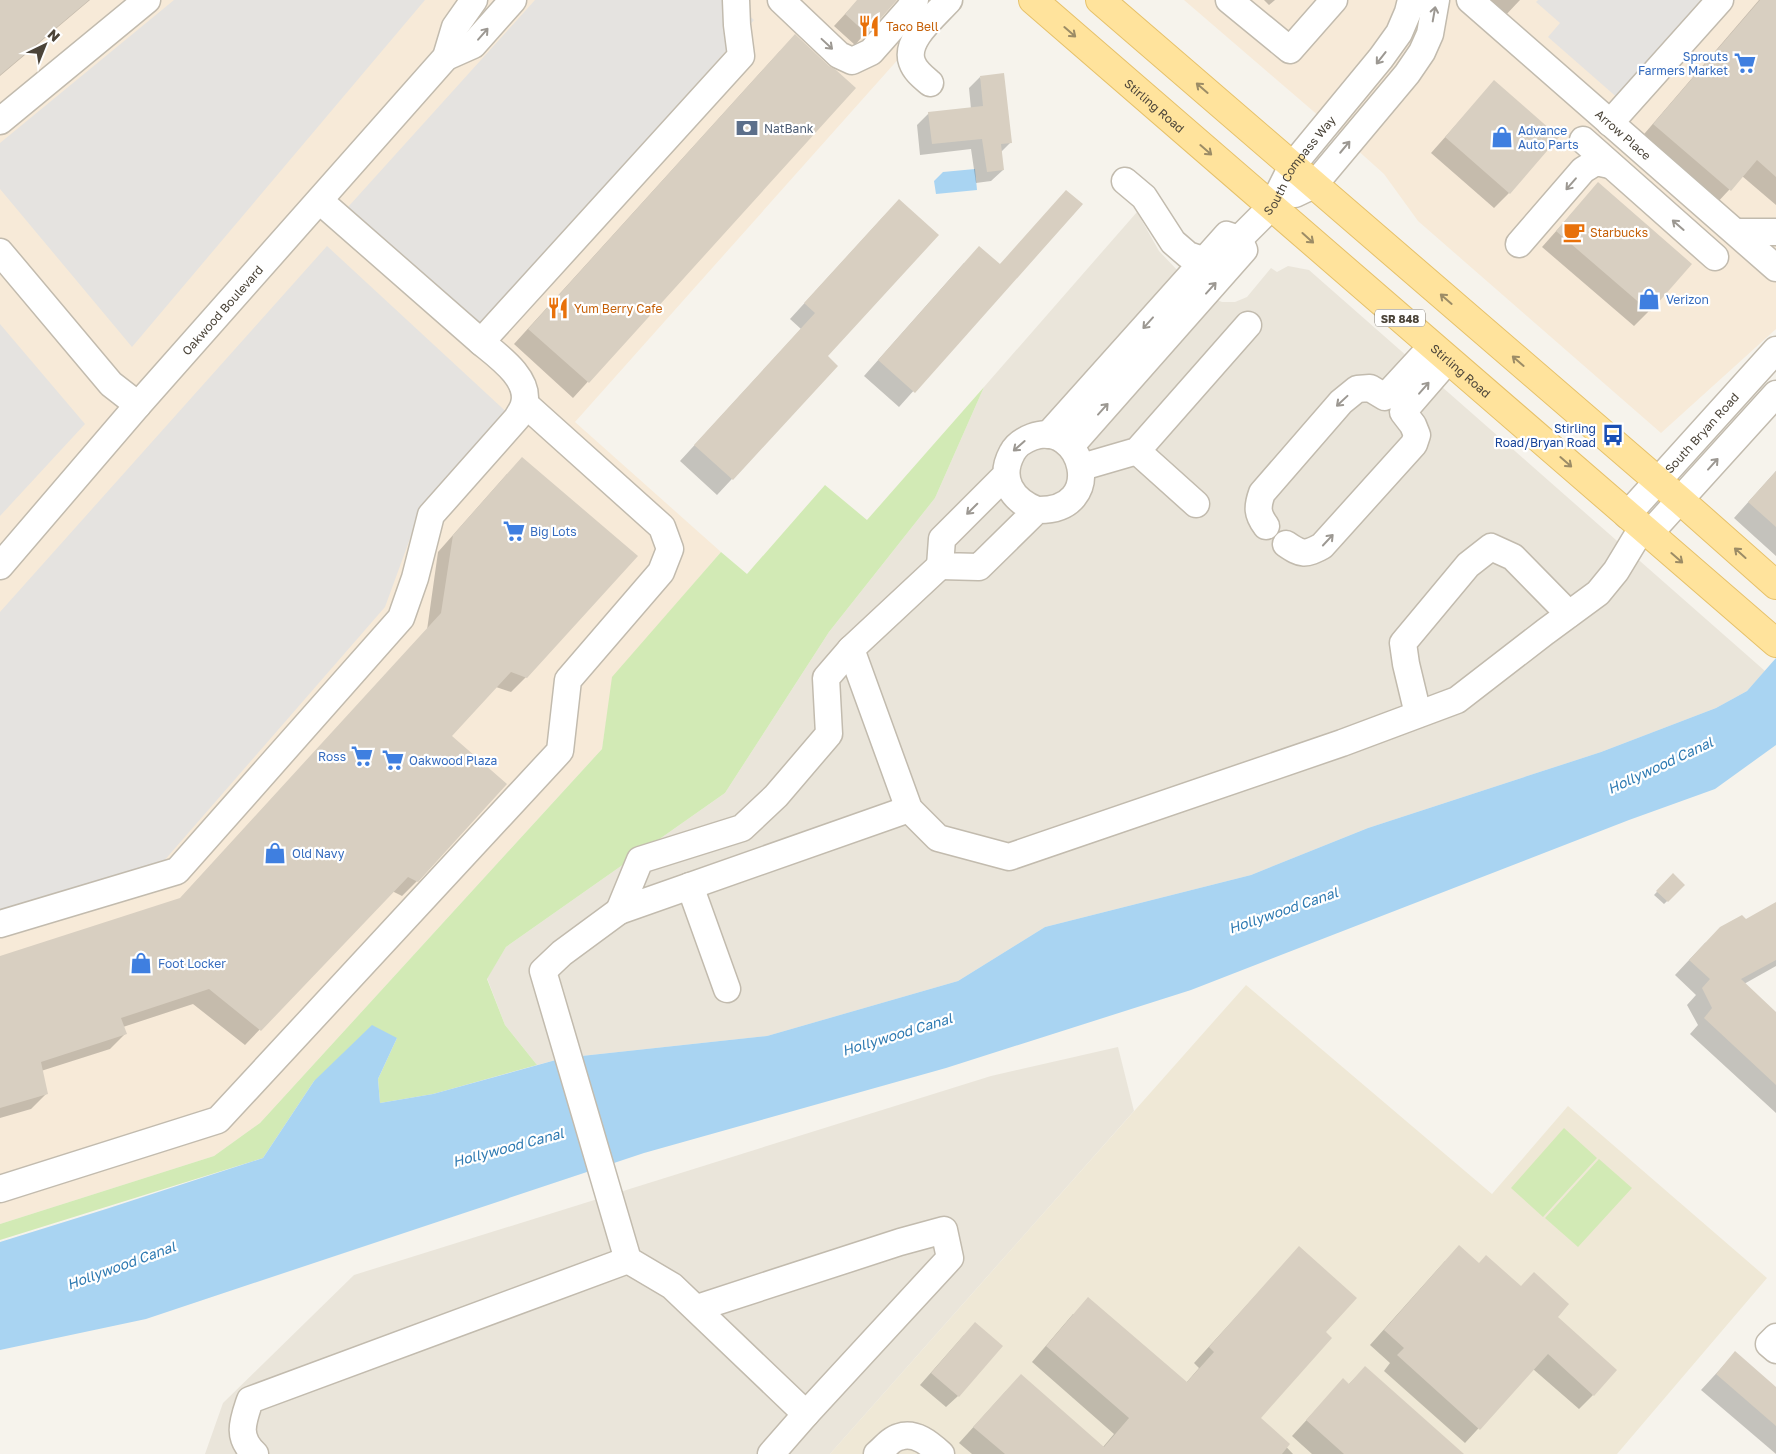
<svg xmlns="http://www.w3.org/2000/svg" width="1776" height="1454" viewBox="0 0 1776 1454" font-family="'Golos Text',sans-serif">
  <rect width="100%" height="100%" fill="#f6f3ec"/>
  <path fill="#eae5da" d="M1137 212 1159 251 1179 272 1208 296 1222 302H1235L1247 297 1271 268 1277 272 1288 266 1309 270 1765 671 1747 691 1716 708 1601 752 1368 828 1251 875 1045 927 958 981 767 1036 563 1058 537 1065 505 1025 487 978 506 947 725 793 829 632 935 498 984 387Z
    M1118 1047 1134 1111 830 1454H205L223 1403 354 1275 991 1076Z"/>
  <path fill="#f7ead8" d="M0 0H951L575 422 721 552 613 677 602 749 260 1123 214 1156 0 1224Z
    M1184 0H1776V329L1661 433 1418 221 1384 174 1334 129Z"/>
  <path fill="#efe8d6" d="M1246 985 1492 1194 1568 1106 1767 1278 1617 1454H830Z"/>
  <path fill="#d2eab5" d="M984 387 935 498 829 632 725 793 506 947 487 979 505 1025 537 1065 433 1094 380 1103 378 1079 397 1038 314 1081 263 1158 0 1240V1224L214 1156 260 1123 602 749 612 677 721 552 747 574 825 485 867 520Z
    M1564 1128 1597 1158 1543 1217 1511 1188Z
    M1599 1159 1632 1188 1578 1247 1545 1218Z"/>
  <path fill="#e5e3e0" d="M174 0H425L132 347 0 189V143Z
    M535 0H731L754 20 479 325 348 207Z
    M1538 0H1735L1636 114 1548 37 1560 23 1536 2Z
    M327 246 512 417 415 525 385 607 163 862 0 912V612Z
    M0 324 85 424 0 516Z"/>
  <path fill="#a9d4f2" d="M975 169 977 190 936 194 934 181 943 172Z
    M1776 658V745L1715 789 1629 820 1191 990 946 1068 644 1153 146 1319 0 1350V1242L106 1209 263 1158 314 1081 372 1025 397 1038 378 1079 380 1103 433 1094 563 1058 767 1036 958 981 1045 927 1251 875 1368 828 1601 752 1716 708 1747 691Z"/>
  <path fill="#0003" d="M0 0H90L0 76Z
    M858 0H894L855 45 834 26Z
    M1264 0H1275L1269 5Z
    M1482 0H1520L1503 18Z
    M1759 0H1776V205L1742 176 1715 205 1639 140Z
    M780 51 828 67 854 89 573 398 514 344Z
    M980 77 1010 143 1001 152 1003 170 991 181 976 183 971 149 920 155 917 125 929 113 971 109 969 88Z
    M1494 82 1509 193 1494 208 1431 153Z
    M1598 184 1649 311 1634 326 1542 247Z
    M1081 204 899 407 864 376 964 263 999 265Z
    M884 216 827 356 837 366 717 495 680 461 801 329 790 319Z
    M1776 471V556L1734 518Z
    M507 474 526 677 511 692 496 687 450 736 417 881 402 896 392 891 245 1045 193 1004 123 1027 126 1033 110 1049 41 1071 46 1094 31 1109 0 1118V957L179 900 427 630 438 552Z
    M1673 875 1684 885 1664 904 1654 895Z
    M1776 903V966L1744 984 1776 1013V1113L1690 1034 1698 1025 1687 1005 1696 995 1675 975 1705 943Z
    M1299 1248 1324 1332 1259 1418 1293 1454H972L959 1443 1006 1391 1103 1447 1114 1434 1032 1362 1073 1314 1186 1383 1199 1368 1194 1363Z
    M1445 1261 1479 1264 1556 1318 1593 1395 1579 1409 1533 1369 1465 1443 1384 1371 1390 1363 1370 1345Z
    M964 1335 958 1396 946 1407 920 1385Z
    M1735 1353 1776 1388V1454L1701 1390Z
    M1365 1368 1462 1454H1312L1292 1436 1343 1380 1348 1385Z"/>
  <path fill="#d8cfc1" d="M0 0H89L0 75Z
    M857 0H897L867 34 845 14Z
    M1760 0H1776V177L1757 160 1731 191 1653 124Z
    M795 34 829 66 836 70 856 88 589 383 528 329Z
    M1004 73 1012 143 1001 144 1004 170 987 172 982 139 932 144 928 112 983 106 980 76Z
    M1494 80 1559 137 1510 194 1445 137Z
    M1598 182 1692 264 1650 312 1556 231Z
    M1066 190 1083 204 915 393 878 360 979 246 1000 264Z
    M899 199 939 235 828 356 838 366 733 480 694 445 815 313 804 303Z
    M522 457 638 556 527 678 511 672 452 736 507 784 418 882 408 877 261 1031 209 989 121 1018 127 1034 41 1062 48 1094 0 1108V956L180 898 441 613 453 535Z
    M1776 471V527L1748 502Z
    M1673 873 1685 885 1668 902 1656 891Z
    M1776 902V960L1741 979 1776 1012V1085L1704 1018 1712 1008 1702 988 1710 979 1689 960 1720 927 1742 915 1746 919Z
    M1459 1245 1479 1263 1486 1255 1521 1286 1534 1272 1569 1304 1558 1317 1617 1370 1594 1396 1548 1354 1480 1430 1397 1355 1404 1348 1384 1330Z
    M1299 1246 1357 1298 1326 1332 1332 1338 1261 1418 1290 1444 1282 1454H1005L973 1427 1021 1374 1104 1447 1129 1418 1046 1346 1088 1297 1187 1382 1214 1352 1209 1347Z
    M975 1322 1003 1346 959 1397 931 1373Z
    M1735 1351 1776 1387V1426L1716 1374Z
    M1365 1366 1464 1454H1344L1306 1420 1343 1378 1349 1384Z"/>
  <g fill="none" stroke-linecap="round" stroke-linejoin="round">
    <g stroke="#c2bbae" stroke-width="29">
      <g id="minor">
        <path d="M781 0 839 55 852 61 871 52 909 9 915 0"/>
        <path d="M1229 0 1290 50 1334 0"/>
        <path id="s1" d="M1470 0 1776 268"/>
        <path d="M446 57 473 45 513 0"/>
        <path d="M930 83C923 77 915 71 912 62 904 40 936 15 949 0"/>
        <path d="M0 121 147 0"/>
        <path d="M1610 123 1720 0"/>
        <path d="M1583 140 1715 257"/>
        <path d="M1125 181 1144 197 1173 242 1188 255 1203 260"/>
        <path d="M1295 194 1314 185 1407 74 1422 52 1430 34 1436 0"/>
        <path d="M320 201 481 342 741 56 737 25 736 0"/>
        <path d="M1736 232H1776"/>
        <path id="s2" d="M1239 239 1272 206 1292 166 1381 58 1399 33 1408 12 1411 0"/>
        <path d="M1519 244 1583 170 1596 162 1610 165"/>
        <path d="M0 252 111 384 138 405"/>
        <path d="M1048 435 1227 235 1239 239 1244 250 1071 446"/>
        <path d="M1137 451 1196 504"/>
        <path d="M1082 467 1137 451 1248 325"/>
        <path d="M1006 475 942 539 940 566 979 567 1037 510C1109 512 1082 418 1032 437 1024 440 1016 445 1012 453 998 479 1012 500 1037 510"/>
        <path id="s3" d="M1627 515 1776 350"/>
        <path d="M1266 526C1257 514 1257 507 1262 493L1341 402 1357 389 1370 388 1385 397 1432 346"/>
        <path d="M1649 534 1776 394"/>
        <path d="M1286 544C1302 555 1305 555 1322 546L1414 444 1417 435 1413 425 1403 412 1448 360"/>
        <path id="s4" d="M0 566 138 405 446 57 455 27 474 0"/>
        <path d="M940 566 851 649 909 809 938 838 1009 857 1342 743 1457 700 1545 632 1598 593 1616 571 1642 528"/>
        <path d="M851 649 826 678 829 734 776 796 742 828 640 860 619 911 909 809"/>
        <path d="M1418 714 1406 664 1403 643 1468 565 1491 547 1513 557 1569 614"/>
        <path d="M690 886 727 989"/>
        <path d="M619 911 562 953 543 971 628 1260 672 1286 806 1414 771 1454"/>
        <path d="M0 924 177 871 401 618 415 578 431 515 517 418C519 414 523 409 524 404 531 379 498 356 481 342"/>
        <path d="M0 1189 218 1120 560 751 568 680 661 572 670 549 662 527 525 404"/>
        <path d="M697 1308 900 1242 944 1230 950 1258 806 1414"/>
        <path d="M1776 1337 1769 1344 1776 1350"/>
        <path d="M255 1454C236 1437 243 1421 250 1400L628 1260"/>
        <path d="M877 1454C883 1449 891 1439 899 1437 915 1431 930 1444 941 1454"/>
      </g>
    </g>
    <g stroke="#e6c16a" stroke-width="30">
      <g id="major">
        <path id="s5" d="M1033 0 1776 643"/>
        <path d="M1100 0 1680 500 1776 585"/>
      </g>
    </g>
    <use href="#minor" stroke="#fff" stroke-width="26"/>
    <use href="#major" stroke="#ffe39c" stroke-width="28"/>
  </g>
  <defs><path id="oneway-shaft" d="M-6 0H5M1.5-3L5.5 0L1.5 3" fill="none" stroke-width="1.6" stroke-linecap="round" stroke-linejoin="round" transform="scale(1.25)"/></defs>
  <g stroke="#9c9892">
    <use href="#oneway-shaft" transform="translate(1434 14) rotate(-80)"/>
    <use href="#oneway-shaft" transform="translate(483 34) rotate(-49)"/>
    <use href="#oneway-shaft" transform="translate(827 44) rotate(43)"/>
    <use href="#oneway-shaft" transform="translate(1381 58) rotate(128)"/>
    <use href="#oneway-shaft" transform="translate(1345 147) rotate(-50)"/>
    <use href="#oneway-shaft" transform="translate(1571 184) rotate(131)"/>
    <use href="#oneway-shaft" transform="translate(1678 225) rotate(-139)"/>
    <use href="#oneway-shaft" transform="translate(1211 288) rotate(-48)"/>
    <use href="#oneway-shaft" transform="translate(1148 323) rotate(132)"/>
    <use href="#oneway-shaft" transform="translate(1424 388) rotate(-49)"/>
    <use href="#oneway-shaft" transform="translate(1342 401) rotate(137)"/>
    <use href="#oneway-shaft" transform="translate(1103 409) rotate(-48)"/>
    <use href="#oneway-shaft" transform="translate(1019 446) rotate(139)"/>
    <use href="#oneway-shaft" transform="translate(1713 464) rotate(-48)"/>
    <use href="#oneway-shaft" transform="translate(972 509) rotate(135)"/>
    <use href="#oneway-shaft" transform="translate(1328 540) rotate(-47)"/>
  </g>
  <g stroke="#9c8c66">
    <use href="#oneway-shaft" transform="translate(1070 32) rotate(41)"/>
    <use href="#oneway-shaft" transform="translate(1202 88) rotate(-139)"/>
    <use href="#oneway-shaft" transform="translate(1206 150) rotate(41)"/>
    <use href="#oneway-shaft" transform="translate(1308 238) rotate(42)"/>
    <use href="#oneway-shaft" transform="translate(1446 299) rotate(-139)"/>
    <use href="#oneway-shaft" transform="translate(1518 361) rotate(-139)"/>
    <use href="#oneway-shaft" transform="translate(1566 462) rotate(41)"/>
    <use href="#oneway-shaft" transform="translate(1740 553) rotate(-138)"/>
    <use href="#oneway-shaft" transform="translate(1677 558) rotate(41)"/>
  </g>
  <defs>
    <g id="restaurant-bare" transform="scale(1.725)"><path d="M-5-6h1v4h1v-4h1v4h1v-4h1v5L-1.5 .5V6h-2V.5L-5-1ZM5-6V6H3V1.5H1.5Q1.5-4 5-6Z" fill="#e8710a" stroke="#fff" stroke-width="2.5" paint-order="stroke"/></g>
    <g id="supermarket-bare" transform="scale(1.725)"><path d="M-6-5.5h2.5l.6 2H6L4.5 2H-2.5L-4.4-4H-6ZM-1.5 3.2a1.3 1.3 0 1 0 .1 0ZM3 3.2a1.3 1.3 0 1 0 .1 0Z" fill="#3f7fe0" stroke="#fff" stroke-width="2.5" paint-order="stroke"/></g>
    <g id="bank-bare" transform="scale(1.725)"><path d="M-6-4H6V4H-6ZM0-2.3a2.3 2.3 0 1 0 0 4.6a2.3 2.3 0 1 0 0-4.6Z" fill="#5c6f8a" stroke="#fff" stroke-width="2.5" paint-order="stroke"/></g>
    <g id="shop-bare" transform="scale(1.725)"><path d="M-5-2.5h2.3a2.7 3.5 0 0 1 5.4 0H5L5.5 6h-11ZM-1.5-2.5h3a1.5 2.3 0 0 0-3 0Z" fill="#3f7fe0" stroke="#fff" stroke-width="2.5" paint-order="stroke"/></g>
    <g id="cafe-bare" transform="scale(1.725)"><path d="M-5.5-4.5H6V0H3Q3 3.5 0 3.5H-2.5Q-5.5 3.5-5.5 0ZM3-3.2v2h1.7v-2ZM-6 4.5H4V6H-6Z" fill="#e8710a" stroke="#fff" stroke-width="2.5" paint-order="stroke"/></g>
    <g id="bus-bare" transform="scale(1.725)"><path d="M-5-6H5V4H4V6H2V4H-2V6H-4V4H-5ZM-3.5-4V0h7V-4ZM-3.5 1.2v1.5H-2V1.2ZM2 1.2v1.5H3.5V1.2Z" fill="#1a4fb4" stroke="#fff" stroke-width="2.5" paint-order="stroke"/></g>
  </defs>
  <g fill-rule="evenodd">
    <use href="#restaurant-bare" x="869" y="26"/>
    <use href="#supermarket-bare" x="1745" y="63"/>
    <use href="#bank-bare" x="747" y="128"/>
    <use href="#shop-bare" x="1502" y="137"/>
    <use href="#cafe-bare" x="1574" y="232"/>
    <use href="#shop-bare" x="1649" y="299"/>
    <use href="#restaurant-bare" x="558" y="308"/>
    <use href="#bus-bare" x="1613" y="435"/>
    <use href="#supermarket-bare" x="514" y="531"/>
    <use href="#supermarket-bare" x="362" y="756"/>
    <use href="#supermarket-bare" x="393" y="760"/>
    <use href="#shop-bare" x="275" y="853"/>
    <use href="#shop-bare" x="141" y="963"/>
  </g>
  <g text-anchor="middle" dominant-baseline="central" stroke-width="4.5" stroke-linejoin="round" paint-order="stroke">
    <rect fill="#fff" stroke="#817c74" stroke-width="1" x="1375" y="309.5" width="50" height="17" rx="4"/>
    <g font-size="11" font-weight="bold" fill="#4b4439">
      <text x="1400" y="318">SR 848</text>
    </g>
    <g font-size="12" fill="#c56008" stroke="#fff" text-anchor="start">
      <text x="886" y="26">Taco Bell</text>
      <text x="1590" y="232">Starbucks</text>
      <text x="574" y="308">Yum Berry Cafe</text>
    </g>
    <g font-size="12" fill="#366cbe" stroke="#fff" text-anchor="start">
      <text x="1728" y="56" text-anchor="end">Sprouts<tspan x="1728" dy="14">Farmers Market</tspan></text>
      <text x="1518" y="130">Advance<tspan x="1518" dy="14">Auto Parts</tspan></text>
      <text x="1666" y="299">Verizon</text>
      <text x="530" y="531">Big Lots</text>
      <text x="346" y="756" text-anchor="end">Ross</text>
      <text x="409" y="760">Oakwood Plaza</text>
      <text x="292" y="853">Old Navy</text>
      <text x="158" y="963">Foot Locker</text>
    </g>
    <g font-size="12" fill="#4b4439" stroke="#fff">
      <text stroke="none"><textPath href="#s5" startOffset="161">Stirling Road</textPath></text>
      <text stroke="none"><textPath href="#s1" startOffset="204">Arrow Place</textPath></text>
      <text stroke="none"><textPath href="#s2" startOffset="96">South Compass Way</textPath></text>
      <text stroke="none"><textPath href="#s4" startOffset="339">Oakwood Boulevard</textPath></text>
      <text stroke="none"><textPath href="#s5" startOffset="566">Stirling Road</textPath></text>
      <text stroke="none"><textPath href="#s3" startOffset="111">South Bryan Road</textPath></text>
    </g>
    <g font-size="12" fill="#4e5e75" stroke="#fff" text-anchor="start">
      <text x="764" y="128">NatBank</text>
    </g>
    <g font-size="12" fill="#164399" stroke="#fff" text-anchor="end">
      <text x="1596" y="428">Stirling<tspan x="1596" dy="14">Road/Bryan Road</tspan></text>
    </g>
    <g font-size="14" font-style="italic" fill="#2e7ab2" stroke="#fff">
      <text transform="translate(1660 765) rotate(-25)">Hollywood Canal</text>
      <text transform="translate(1283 910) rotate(-19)">Hollywood Canal</text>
      <text transform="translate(897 1034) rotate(-17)">Hollywood Canal</text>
      <text transform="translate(508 1147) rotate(-15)">Hollywood Canal</text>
      <text transform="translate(121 1265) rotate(-20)">Hollywood Canal</text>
    </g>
  </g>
  <g transform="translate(45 45) rotate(43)" stroke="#ffffff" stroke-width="4" paint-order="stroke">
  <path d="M0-4L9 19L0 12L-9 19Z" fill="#4b4439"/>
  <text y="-8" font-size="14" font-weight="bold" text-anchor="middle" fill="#4b4439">N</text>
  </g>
</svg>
